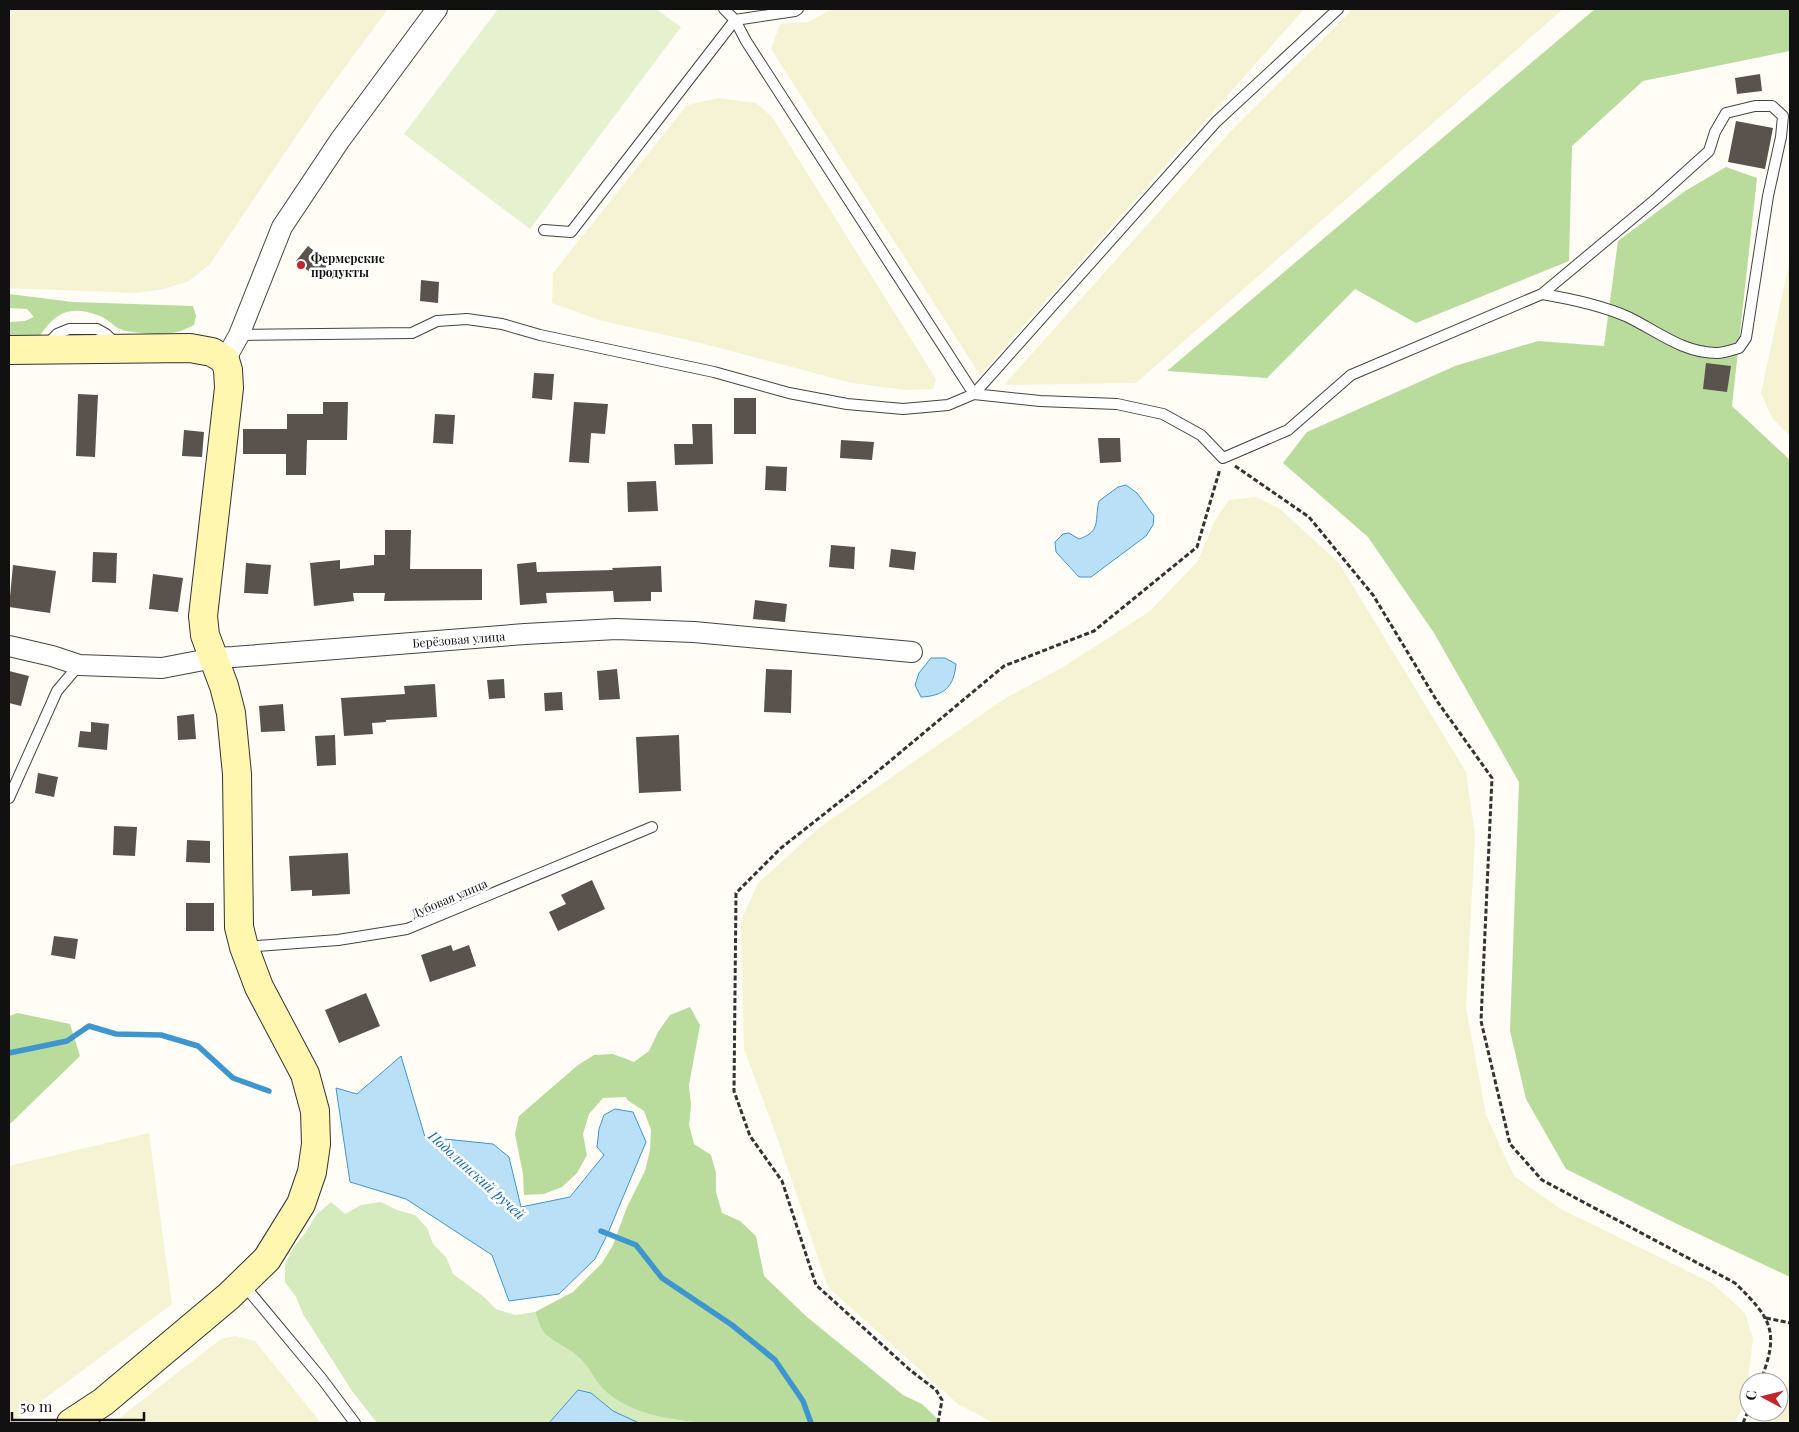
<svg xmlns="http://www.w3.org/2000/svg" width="1799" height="1432" viewBox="0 0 1799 1432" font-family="'Playfair Display',serif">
  <rect width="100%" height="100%" fill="#fffdf5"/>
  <path fill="#f6f3d4" d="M9 9H388L320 101 210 264 189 281 164 289 136 293 9 288Z
    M832 9H1304L980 375 771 49 780 24 808 22Z
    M1353 9H1563L1136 383 1004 385 1232 130Z
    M719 98 756 103 772 117 936 379 933 389 906 390 852 383 700 343 599 320 552 303 553 273 687 105Z
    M1790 259V436L1772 418 1761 393Z
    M1256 497 1280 509 1339 563 1466 772 1475 835 1466 1008 1486 1115 1514 1176 1559 1208 1712 1283 1745 1313 1753 1339 1745 1401 1735 1423H994L958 1404 828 1287 778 1140 744 1049 741 921 758 883 820 827 1004 699 1065 666 1150 611 1198 561 1214 522 1229 500Z
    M149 1133 172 1304 12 1423H9V1166Z
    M235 1336 255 1341 321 1423H113L221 1339Z
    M1790 1375V1423H1773L1777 1412H1779V1406Z"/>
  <path fill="#d5ebbd" d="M331 1202 345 1214 361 1205 381 1202 397 1210 415 1215 427 1228 433 1244 446 1257 453 1274 484 1297 496 1309 515 1315 535 1312C538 1318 539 1325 542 1330 548 1340 568 1347 576 1355 588 1364 593 1378 602 1388 629 1415 671 1420 706 1423H639L613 1411 591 1393 579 1390 549 1423H377L352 1391 303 1314 296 1297 285 1282V1264L294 1247 306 1232 316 1215Z"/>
  <path fill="#b9dc9c" d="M1595 9H1777L1779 10 1790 9V51L1643 81 1572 146 1569 261 1416 323 1355 289 1267 378 1167 371Z
    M1726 167 1757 178 1732 406 1790 460V1277L1673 1222 1566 1169 1526 1099 1510 1031 1519 782 1434 633 1368 537 1283 463 1307 432 1455 366 1538 341 1604 346 1618 241 1685 191Z
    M9 294 73 302 193 306 196 316 194 325C176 335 162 335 142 333 135 332 127 332 120 329 113 326 108 319 100 316 71 305 56 311 39 337L9 340V322L25 321 34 317 27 309 9 308Z
    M690 1007 700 1025 689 1085 691 1106 689 1125 694 1144 711 1155 716 1173V1192L722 1213 740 1221 756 1236 764 1276 807 1317 903 1395 922 1404 942 1423H706C671 1420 629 1415 602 1388 593 1378 588 1364 576 1355 568 1347 548 1340 542 1330 539 1325 538 1318 535 1312L573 1292 602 1263 613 1245 627 1207 645 1171 650 1150 651 1130 644 1111 627 1100 626 1097 603 1098 589 1114 583 1134 587 1155 577 1173 562 1187 544 1194 524 1195 523 1174 515 1134 519 1116 578 1065 594 1055 613 1054 634 1062 649 1051 658 1032 670 1015Z
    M18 1013 70 1024 80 1056 9 1125V1016Z"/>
  <path fill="#e6f2cf" d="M498 9H656L681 27 530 229 404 134Z"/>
  <path fill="#b9e0f7" stroke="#3f96cf" d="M1126 485 1137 493 1154 516 1153 525 1146 536 1091 577H1079L1056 552 1055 542 1063 534 1069 533 1079 539C1102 531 1094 521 1099 501L1118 487Z
    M931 658H945L956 664C954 687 944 696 921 697L915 685 919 673Z
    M401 1056 425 1137 493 1144 509 1157 521 1207 570 1197 604 1155 597 1147 599 1129 604 1115 615 1109 633 1112 646 1142 608 1233 595 1259 559 1294 509 1301 492 1255 406 1199 350 1182 336 1088 357 1094Z
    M578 1390 591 1393 613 1411 639 1423H549Z"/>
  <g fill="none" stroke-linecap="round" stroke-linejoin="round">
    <path stroke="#3f96cf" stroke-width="5.5" d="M9 1053 67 1041 89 1026 116 1034 161 1035 198 1046 233 1078 269 1091
      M601 1231 636 1245 662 1278 732 1325 775 1360 803 1401 811 1423"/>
  </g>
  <path fill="#5a524d" d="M1760 74 1762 91 1737 94 1735 78Z
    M1736 121 1773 128 1765 169 1728 162Z
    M308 246 329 263 317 278 296 261Z
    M421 280 439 282 438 303 420 301Z
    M1706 363 1731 366 1727 392 1703 389Z
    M534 373 554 374 552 400 532 398Z
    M78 394 98 395 95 457 76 456Z
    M734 398H756V434H734Z
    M323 402H348L347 440H307L306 475H286V454H243V429H287V414H323Z
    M574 402 608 404 605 434 591 433 589 463 569 462Z
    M435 414 455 415 453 444 433 443Z
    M692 424H712L713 464 675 465 674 444H693Z
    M184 430 204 432 202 457 182 456Z
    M1098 438H1120L1121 462 1100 463Z
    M841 440 874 442 872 460 840 458Z
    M766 466 787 467 786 491 765 490Z
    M656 481 658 511 628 512 627 482Z
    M385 530H411L410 569H482V600L384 601 385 593H353L354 601 314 606 310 563 340 560V569L374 565V555H385Z
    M831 545 855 547 854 569 829 567Z
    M891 549 916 552 914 570 889 567Z
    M93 552 117 553 116 583 92 582Z
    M536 562 537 572 613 570 612 568 661 566 662 592H651V601L614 602 613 591 546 593 547 603 520 605 517 564Z
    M246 563 271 565 268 594 244 593Z
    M13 565 56 571 50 613 9 607Z
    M153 574 183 578 178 612 149 609Z
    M755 600 787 604 785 622 753 619Z
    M617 669 620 699 599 700 597 671Z
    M766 669 792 670 791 713 764 712Z
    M9 671 29 676 21 706 9 703Z
    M504 679 505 698 489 699 487 680Z
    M435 684 437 717 386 720V722L372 723 373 734 344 736 341 698 405 694 404 686Z
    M562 692 563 710 545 711 544 693Z
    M283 704 285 731 261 732 259 706Z
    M194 714 196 739 178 740 177 716Z
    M91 722 109 724 107 750 78 747 80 731 91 732Z
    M335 735 336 765 317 766 315 736Z
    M679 735 681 791 639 793 636 737Z
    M38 773 58 777 54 797 35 793Z
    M114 826 137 827 135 856 113 855Z
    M187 840 210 841V863L186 862Z
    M348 853 350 894 312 896V890L291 891 289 856Z
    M592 880 605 909 558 931 549 912 566 904 561 895Z
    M186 903H214V931H186Z
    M54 936 78 939 75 959 51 955Z
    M451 945 453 951 469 945 476 966 430 982 421 955Z
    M366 993 380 1026 339 1043 325 1010Z"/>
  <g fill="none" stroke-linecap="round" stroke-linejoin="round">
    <g stroke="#444" stroke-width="12">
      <path id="lane" d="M724 9 735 20 746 41 974 394
        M544 230 571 232 735 20 795 11 798 9
        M239 335 412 333 437 321 467 319 502 324 540 335 714 372 789 393 847 404 903 409 948 405 974 394 1216 122 1338 9
        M47 345 57 334 69 329H97L106 334 116 344
        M974 394 1040 401 1117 404 1163 414 1201 435 1223 458 1288 430 1351 375 1542 294 1657 198 1709 151 1715 132 1726 113 1755 106H1772L1783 116 1781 137 1768 196 1746 338 1739 348C1732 350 1724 353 1717 353 1683 353 1657 331 1628 317 1601 305 1572 299 1542 294
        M9 798 57 691 79 665
        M245 947 338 940 407 929 652 827
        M243 1284 322 1379 355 1423"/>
    </g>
    <g stroke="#444" stroke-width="22">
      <g id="street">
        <path d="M225 360 239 335 282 227 340 140 437 9"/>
        <path id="s1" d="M9 646 52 656 79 665 162 668 214 658 233 657 525 634 616 629 694 632 912 652"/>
      </g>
    </g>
    <g stroke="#333" stroke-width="30">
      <path id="secondary" d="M9 350 190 348 212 352 225 360 228 370 229 388 203 616 205 635 224 686 231 713 237 774 239 927 244 947 259 987 305 1074 315 1111 316 1144 312 1172 301 1204 267 1259 229 1296 103 1402 71 1423"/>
    </g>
    <path stroke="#333" stroke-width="3" stroke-dasharray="5 2.5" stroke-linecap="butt" d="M1235 466 1309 517 1373 595 1437 701 1492 778 1481 1021 1510 1144 1542 1180 1735 1283C1772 1319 1780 1332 1760 1382
      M1766 1318 1790 1323
      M938 1423 942 1400 936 1390 910 1370 816 1285 782 1181 750 1136 734 1091 736 893 781 848 866 781 1004 666 1094 631 1197 547 1220 469
      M1743 1423 1749 1409"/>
    <use href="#lane" stroke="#fff" stroke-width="10"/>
    <use href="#street" stroke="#fff" stroke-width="20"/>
    <use href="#secondary" stroke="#fff6b0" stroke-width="28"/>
  </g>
  <circle fill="#c4262e" stroke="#fff" stroke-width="2" cx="301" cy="265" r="5"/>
  <g text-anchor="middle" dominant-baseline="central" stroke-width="5" stroke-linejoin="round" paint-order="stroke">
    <g font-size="12" font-weight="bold" fill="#111" stroke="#fff" text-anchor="start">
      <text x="311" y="258">Фермерские<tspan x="311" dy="14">продукты</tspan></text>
    </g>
    <g font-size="12" fill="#111" stroke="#fff">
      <text stroke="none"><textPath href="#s1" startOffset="454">Берёзовая улица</textPath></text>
      <text transform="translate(449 898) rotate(-23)">Дубовая улица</text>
    </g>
    <g font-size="14" font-style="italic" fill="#1768a6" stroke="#fff">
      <text transform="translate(477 1175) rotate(42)">Подолинский ручей</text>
    </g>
  </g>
  <rect width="1799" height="1432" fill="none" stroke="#111111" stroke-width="20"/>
  <g transform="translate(1764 1397) rotate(277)"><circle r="24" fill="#ffffff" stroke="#a0a0a0"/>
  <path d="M0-4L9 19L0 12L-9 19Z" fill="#c4262e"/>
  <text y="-8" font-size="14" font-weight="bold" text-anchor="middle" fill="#111111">С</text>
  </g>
  <path d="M12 1412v8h132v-8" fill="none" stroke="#111111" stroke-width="2.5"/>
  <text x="20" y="1412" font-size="15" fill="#111111" stroke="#ffffff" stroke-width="4" paint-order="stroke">50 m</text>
</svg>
